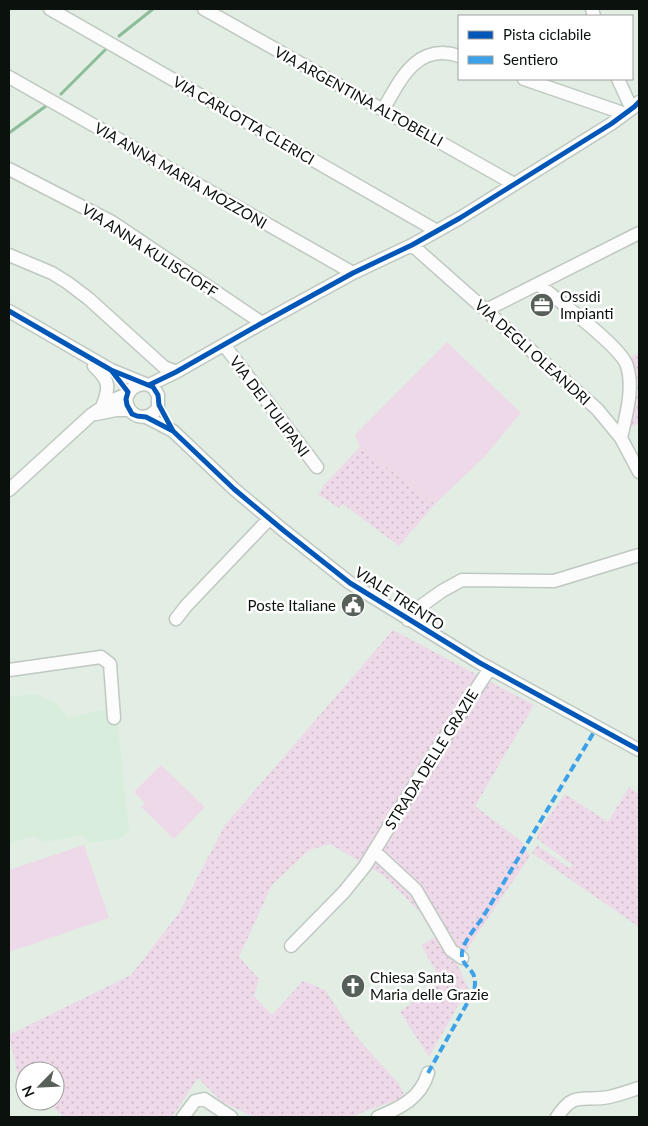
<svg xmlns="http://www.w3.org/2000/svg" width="648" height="1126" viewBox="0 0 648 1126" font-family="Lato,sans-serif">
  <defs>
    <pattern id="park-dots" width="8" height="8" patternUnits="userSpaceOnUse" patternTransform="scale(1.25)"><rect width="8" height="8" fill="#eed9e9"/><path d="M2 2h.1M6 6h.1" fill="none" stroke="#cbb9c7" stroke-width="1.8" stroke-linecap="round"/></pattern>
  </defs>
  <rect width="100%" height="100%" fill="#e2ede4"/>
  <path fill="#d9eddc" d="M35 694 56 703 68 717 116 708 129 831 123 836 118 839 89 843 83 835 45 842 32 836 9 843V697Z"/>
  <path fill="#eed9e9" d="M447 342 521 413 484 457 435 504 360 447 355 435Z
    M161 765 205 807 174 839 141 807 145 803 134 792Z
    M84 845 109 918 9 952V870Z"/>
  <path fill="url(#park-dots)" d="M639 352V423L626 429 628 359Z
    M360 447 435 504 399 546 343 504 339 508 318 494 325 484Z
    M393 630 534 705 475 806 521 841 530 856 457 964 468 988 429 1057 400 1012 441 980 421 945 435 937 421 913 383 875 330 844 309 850 272 885 239 957 259 979 254 996 272 1015 303 981 325 990 355 1035 399 1084 405 1097 350 1117H254L222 1102 198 1078 172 1117H61L62 1115 45 1101H55V1071H25V1085L19 1080 9 1035 131 975 179 913 225 825Z
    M629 787 639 794V927L532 853 537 845 569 868 573 865 537 839 538 832 565 794 608 822Z"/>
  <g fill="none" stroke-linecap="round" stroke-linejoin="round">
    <path stroke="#8dbd98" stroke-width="3" d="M119 36 153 9
      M61 94 107 48
      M9 133 46 106"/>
    <g stroke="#bfc8c1" stroke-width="15">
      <path id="minor" d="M50 9 437 231
        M204 9 514 184
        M592 9 594 16
        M9 77 353 273
        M524 79 620 112
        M618 79 629 103
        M383 110C400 80 417 42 459 56
        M9 169 112 222 262 323
        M412 245 597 409 621 438 639 472
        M9 255 52 273 68 283 89 299 164 367 176 372
        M538 284C556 299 622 347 627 366 634 388 626 416 621 438
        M486 310 639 233
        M9 311 111 370 153 387 158 395V408C147 423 128 418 126 399 129 390 134 385 144 384
        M224 345 317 467
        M94 366C110 381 110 387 102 407
        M149 385 176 372 262 323 353 273 412 245 460 218 611 124 634 107 639 102
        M96 414 116 410H129
        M146 417 173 431 234 489 283 530 350 583 480 663 639 750
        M9 490 91 415 113 400 127 394
        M176 619 186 606 269 519
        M408 620 421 606 442 591 462 580 554 581 639 555
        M9 670 101 657 110 664 114 718
        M374 851 416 890 451 950 462 958
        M291 946 344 892 365 866 425 768 490 668
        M183 1117 195 1101 204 1099 231 1117
        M378 1117C400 1108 421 1098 428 1073
        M557 1117C575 1090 582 1102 609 1097 619 1095 629 1091 639 1088"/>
    </g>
    <use href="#minor" stroke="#fbfcfb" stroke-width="12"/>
    <path stroke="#3ca1e9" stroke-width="4" stroke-dasharray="8 4" stroke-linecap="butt" d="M428 1073 474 991C479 967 463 970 462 956 460 945 477 926 483 917L597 727"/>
    <g stroke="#fff" stroke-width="8">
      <path id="cycleway" d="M9 311 111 370 153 387 158 395 159 405 173 431
        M111 370 128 392 126 399 127 405 132 414 137 416 146 417 173 431 234 489 283 530 350 583 480 663 639 750
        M149 385 176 372 262 323 353 273 412 245 460 218 611 124 634 107 639 102"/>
    </g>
    <use href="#cycleway" stroke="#0057b8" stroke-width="5"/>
  </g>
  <defs>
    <g id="office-disc" transform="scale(1.25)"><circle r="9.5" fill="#565f58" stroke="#fff"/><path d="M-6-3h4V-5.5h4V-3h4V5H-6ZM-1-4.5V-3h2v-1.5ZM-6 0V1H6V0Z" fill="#fff"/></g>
    <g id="civic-disc" transform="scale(1.25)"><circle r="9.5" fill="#565f58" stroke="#fff"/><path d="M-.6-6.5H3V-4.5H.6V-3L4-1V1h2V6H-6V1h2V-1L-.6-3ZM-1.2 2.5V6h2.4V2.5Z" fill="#fff"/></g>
    <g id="church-disc" transform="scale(1.25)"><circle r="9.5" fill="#565f58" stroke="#fff"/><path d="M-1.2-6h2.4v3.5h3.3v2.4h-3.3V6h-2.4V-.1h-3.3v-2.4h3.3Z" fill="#fff"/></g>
  </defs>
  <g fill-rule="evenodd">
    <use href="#office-disc" x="542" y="305"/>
    <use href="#civic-disc" x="353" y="605"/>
    <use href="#church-disc" x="353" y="986"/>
  </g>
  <g text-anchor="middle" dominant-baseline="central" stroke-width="5" stroke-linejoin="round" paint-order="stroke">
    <g font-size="15" fill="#0b120d" stroke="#fff">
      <text transform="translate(359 96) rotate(29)">VIA ARGENTINA ALTOBELLI</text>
      <text transform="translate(244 120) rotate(30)">VIA CARLOTTA CLERICI</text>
      <text transform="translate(181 175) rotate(30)">VIA ANNA MARIA MOZZONI</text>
      <text transform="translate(150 250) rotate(33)">VIA ANNA KULISCIOFF</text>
      <text transform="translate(533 352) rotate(42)">VIA DEGLI OLEANDRI</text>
      <text transform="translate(270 406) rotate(53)">VIA DEI TULIPANI</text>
      <text transform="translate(400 598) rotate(33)">VIALE TRENTO</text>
      <text transform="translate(431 759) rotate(-58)">STRADA DELLE GRAZIE</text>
    </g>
    <g font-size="15" fill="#0b120d" stroke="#fff" text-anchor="start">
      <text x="560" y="296">Ossidi<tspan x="560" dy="17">Impianti</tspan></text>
      <text x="336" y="605" text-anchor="end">Poste Italiane</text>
      <text x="370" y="977">Chiesa Santa<tspan x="370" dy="17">Maria delle Grazie</tspan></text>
    </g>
  </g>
  <rect width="648" height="1126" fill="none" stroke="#0b120d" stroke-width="20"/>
  <rect x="458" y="15" width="175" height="65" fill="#ffffff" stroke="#9da09e"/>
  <rect x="468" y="31" width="25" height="8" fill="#0057b8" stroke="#9da09e"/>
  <text x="503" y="40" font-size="15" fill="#0b120d">Pista ciclabile</text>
  <rect x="468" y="56" width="25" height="8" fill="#3ca1e9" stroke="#9da09e"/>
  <text x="503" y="65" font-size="15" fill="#0b120d">Sentiero</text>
  <g transform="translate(40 1086) rotate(246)"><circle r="24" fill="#ffffff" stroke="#9da09e"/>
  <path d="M0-4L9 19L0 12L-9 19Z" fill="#565f58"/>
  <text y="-8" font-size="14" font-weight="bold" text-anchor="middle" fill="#0b120d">N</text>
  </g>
</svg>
